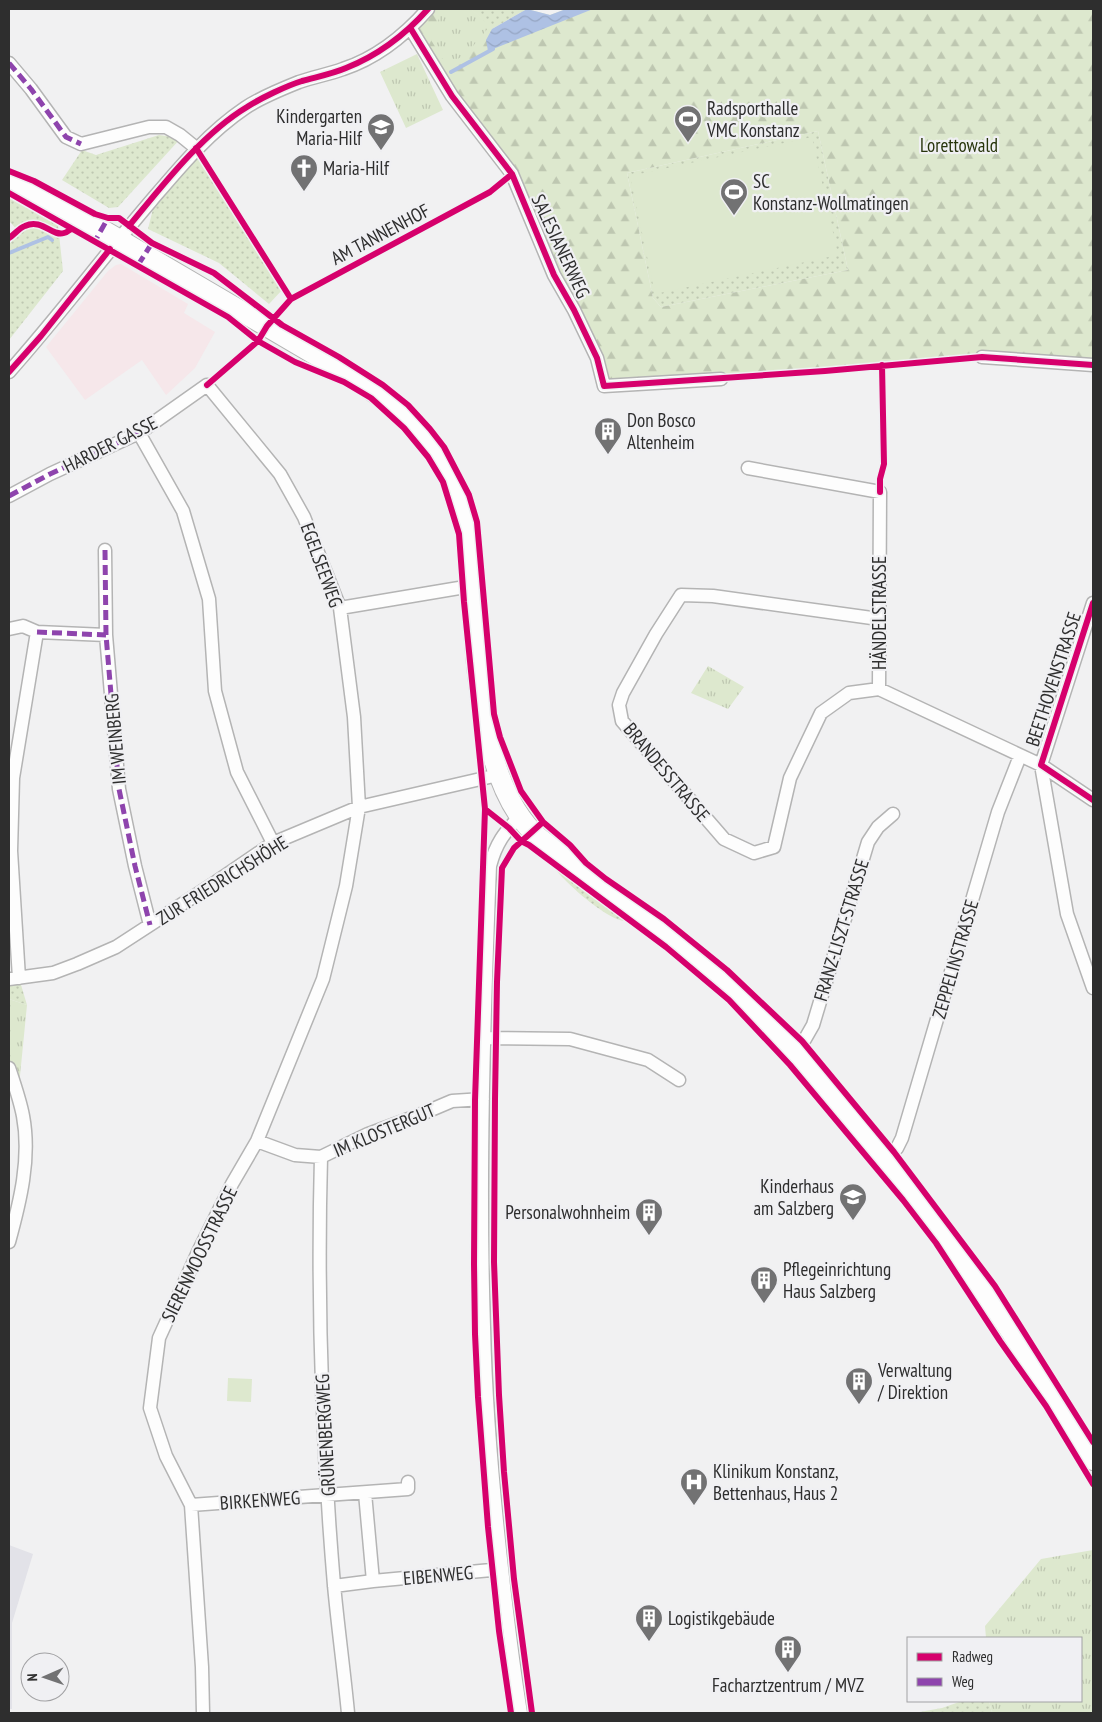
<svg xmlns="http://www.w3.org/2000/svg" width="1102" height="1722" viewBox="0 0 1102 1722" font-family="'PT Sans Narrow',sans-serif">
  <defs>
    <pattern id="grass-dots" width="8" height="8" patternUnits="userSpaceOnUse" patternTransform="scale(1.25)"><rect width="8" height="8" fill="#dde8ce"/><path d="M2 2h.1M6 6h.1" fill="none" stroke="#bec7b1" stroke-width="1.8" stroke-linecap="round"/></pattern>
    <pattern id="forest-firs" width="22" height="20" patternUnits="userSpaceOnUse" patternTransform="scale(1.25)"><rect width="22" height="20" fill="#dde8ce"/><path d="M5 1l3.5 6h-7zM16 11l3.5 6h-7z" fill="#bec7b1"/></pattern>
    <pattern id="park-tufts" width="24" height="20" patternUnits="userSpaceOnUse" patternTransform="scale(1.25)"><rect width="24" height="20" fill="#dde8ce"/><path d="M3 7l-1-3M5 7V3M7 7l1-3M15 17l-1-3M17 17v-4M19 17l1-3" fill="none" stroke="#bec7b1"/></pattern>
    <pattern id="water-waves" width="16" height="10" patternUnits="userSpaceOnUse" patternTransform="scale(1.25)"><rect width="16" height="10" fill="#aec1e4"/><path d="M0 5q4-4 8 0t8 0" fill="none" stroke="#96a6c4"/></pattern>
  </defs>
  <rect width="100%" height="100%" fill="#f1f1f2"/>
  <path fill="#f6e7ea" d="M121 264 188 304 184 313 215 332 195 368 166 395 142 360 85 400 46 347 108 271 116 265Z"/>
  <path fill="#e2e2e8" d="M9 1545 33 1554 12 1623V1709H9Z"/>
  <path fill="url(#grass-dots)" d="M471 9H527L492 29Z
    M818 131 848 270 661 307 653 298 627 173Z
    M159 135 181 138 118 207 109 208 62 180 82 150 96 155Z
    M198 153 283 289 269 304 219 263 148 229 154 205Z
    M9 197 58 225 63 271 9 340V244L21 234 9 221Z
    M549 861 628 921C610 924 558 877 549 861Z
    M19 978 27 1005 9 999V980Z
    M962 1701H989L992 1713H914L942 1708Z"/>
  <path fill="url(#forest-firs)" fill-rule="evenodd" d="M428 9H471L493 29 527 9 550 15 566 9H1093V361L982 357 696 381 604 386 512 174 411 29ZM818 131 848 270 661 307 653 298 627 173Z"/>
  <path fill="url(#park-tufts)" d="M445 9H471L490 26 467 53 447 66 431 40 441 13Z
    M417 54 443 110 406 128 380 72Z
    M708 666 744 687 728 709 691 693Z
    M9 999 27 1005 18 1096 9 1068Z
    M1093 1550V1713H992L989 1701H1081V1638H986L985 1626 1041 1559Z"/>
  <path fill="#dde8ce" d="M812 137 838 255 655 294 630 176Z
    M228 1378 252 1379 251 1402 227 1401Z"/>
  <path fill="url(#water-waves)" d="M527 9 550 15 566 9H593L488 51 486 40 492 29Z"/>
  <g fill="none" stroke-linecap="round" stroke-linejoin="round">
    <path stroke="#aec1e4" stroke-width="4" d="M451 72 493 49
      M9 253 48 237 52 240"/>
    <g stroke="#b4b4b4" stroke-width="15">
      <path id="street" d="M411 29 452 96 512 174 554 275 574 310 597 358 604 386 721 379
        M9 63 31 89 66 137 81 144 149 127H166L180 135 196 148
        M982 357 1093 365
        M9 372C58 317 103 257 151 201 180 167 208 133 245 108 258 99 284 88 299 82 314 77 329 74 343 69 377 58 405 35 428 9
        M139 433 183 511 209 599 215 691 237 772 273 843
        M748 468 880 492 879 689
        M9 496 50 474 139 433 207 385 280 474 304 517 340 608 354 717 359 807 346 886 323 979 257 1141 232 1184 199 1250 159 1338 150 1408 166 1456 191 1505 202 1667 203 1713
        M105 550 106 635 119 789 135 866 150 925
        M1093 603 1041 765 1067 914 1093 988
        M340 608 471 586
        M879 619 713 596 681 595 656 634 623 693 619 705 622 721 724 839 754 853 774 847 790 778 821 713 849 693 879 689
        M9 629 23 626 37 632 106 635
        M879 689 1041 765 1093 800
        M520 816C504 833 496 843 490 866 484 1020 479 1173 484 1327 486 1414 494 1500 504 1586 509 1629 514 1671 521 1713
        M19 978 11 851 13 778 37 632
        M9 979 53 973 77 964 116 947 216 882 273 843 359 807 498 775
        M486 1038 570 1039 648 1060 679 1080
        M793 1048 805 1039 813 1025 868 842 878 827 893 814
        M9 1068C14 1083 20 1100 23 1116 31 1158 20 1202 9 1242
        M257 1141 295 1155 321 1157 368 1134 419 1115 452 1101 483 1099
        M321 1157C317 1299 322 1443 334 1585 338 1628 344 1671 348 1713
        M885 1159 897 1148 902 1138 998 812 1020 756
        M191 1505 408 1489V1482
        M373 1581 502 1569
        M334 1586 373 1581 365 1493"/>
    </g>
    <g stroke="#b4b4b4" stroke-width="22">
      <path id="primary" d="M9 180 59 205 118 239 350 375C386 399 419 426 442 464 452 483 462 506 467 527 470 543 469 560 470 576 477 654 477 784 539 838L735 991 793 1048 914 1193 951 1243 1012 1333 1093 1460"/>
    </g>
    <use href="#street" stroke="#fdfdfd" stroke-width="12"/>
    <use href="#primary" stroke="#fdfdfd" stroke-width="20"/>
    <path stroke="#8e44ad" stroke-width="5" stroke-dasharray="10 5" stroke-linecap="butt" d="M9 63 31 89 66 137 81 144
      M99 243 95 241 108 218
      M138 265 152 243
      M9 496 50 474 139 433
      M105 550 106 635 119 789 135 866 150 925
      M37 632 106 635"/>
    <g stroke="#f0f0f3" stroke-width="9">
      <path id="cycleway" d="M411 29 452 96 512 174 554 275 574 310 597 358 604 386 825 371 982 357 1093 365
        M196 148 291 299
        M9 171 34 181 95 214 108 218H119L152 243 214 273 282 325 339 357 383 385 408 405 430 429 444 447 469 495 477 522 494 714 500 737 521 791 543 822 570 845 586 863 606 879 664 919 727 970 802 1041 894 1152 995 1286 1093 1442
        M9 193 228 317 258 341 295 362 344 382 371 398 404 428 428 457 443 482 459 534 464 602 485 809 475 1100 474 1264 475 1334 478 1397 488 1527 499 1631 511 1713
        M129 226C162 186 202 134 247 107 261 98 286 86 302 81 316 77 332 74 346 68 379 55 404 36 428 9
        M9 238C14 235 19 228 25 226 42 218 52 237 64 233 67 233 69 230 71 229
        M9 372 41 336 110 249
        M207 385 258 341 267 326 291 299 490 192 512 174
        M880 492V479L884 464 882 365
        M1093 603 1041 765 1093 800
        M485 809 509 828 521 841 529 845 666 947 729 1000 790 1065 903 1200 936 1243 1000 1341 1046 1406 1093 1484
        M532 1713 514 1579 504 1472 499 1395 494 1262 495 1099 497 982 502 868 514 848 543 822"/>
    </g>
    <use href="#cycleway" stroke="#d6006c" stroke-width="6"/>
  </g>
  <defs>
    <g id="stadium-pin" transform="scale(1.4375)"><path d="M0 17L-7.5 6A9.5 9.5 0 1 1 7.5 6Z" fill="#727273" stroke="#f0f0f3"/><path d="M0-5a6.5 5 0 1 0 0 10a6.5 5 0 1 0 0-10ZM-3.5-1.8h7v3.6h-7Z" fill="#fff"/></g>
    <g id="school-pin" transform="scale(1.4375)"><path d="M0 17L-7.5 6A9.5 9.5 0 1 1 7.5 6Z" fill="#727273" stroke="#f0f0f3"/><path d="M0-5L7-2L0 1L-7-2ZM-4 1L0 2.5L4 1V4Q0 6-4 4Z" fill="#fff"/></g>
    <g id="church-pin" transform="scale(1.4375)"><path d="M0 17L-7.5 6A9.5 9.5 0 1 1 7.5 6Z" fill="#727273" stroke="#f0f0f3"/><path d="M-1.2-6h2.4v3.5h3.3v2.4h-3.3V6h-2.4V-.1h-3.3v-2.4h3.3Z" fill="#fff"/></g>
    <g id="building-pin" transform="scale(1.4375)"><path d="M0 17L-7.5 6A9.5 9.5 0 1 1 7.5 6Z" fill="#727273" stroke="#f0f0f3"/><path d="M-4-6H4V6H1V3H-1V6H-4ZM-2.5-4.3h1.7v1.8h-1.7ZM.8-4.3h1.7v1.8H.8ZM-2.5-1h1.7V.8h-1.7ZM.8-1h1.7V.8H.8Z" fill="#fff"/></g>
    <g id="hospital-pin" transform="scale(1.4375)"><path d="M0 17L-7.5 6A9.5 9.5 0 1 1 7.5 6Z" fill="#727273" stroke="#f0f0f3"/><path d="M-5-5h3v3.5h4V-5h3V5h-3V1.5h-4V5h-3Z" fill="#fff"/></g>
  </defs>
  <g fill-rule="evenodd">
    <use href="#stadium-pin" x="688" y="119"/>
    <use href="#school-pin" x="381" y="127"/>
    <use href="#church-pin" x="304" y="168"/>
    <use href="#stadium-pin" x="734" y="192"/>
    <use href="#building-pin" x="608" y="431"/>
    <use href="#school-pin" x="853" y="1197"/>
    <use href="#building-pin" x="649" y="1212"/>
    <use href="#building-pin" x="764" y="1280"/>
    <use href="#building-pin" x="859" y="1381"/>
    <use href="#hospital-pin" x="694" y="1482"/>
    <use href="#building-pin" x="649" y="1618"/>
    <use href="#building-pin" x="788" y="1649"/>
  </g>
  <g text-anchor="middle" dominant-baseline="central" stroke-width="4.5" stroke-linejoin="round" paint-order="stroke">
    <g font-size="19" fill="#2e2e2e" stroke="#f0f0f3" text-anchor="start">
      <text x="707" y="108">Radsporthalle<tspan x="707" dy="22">VMC Konstanz</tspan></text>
      <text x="362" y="116" text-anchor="end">Kindergarten<tspan x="362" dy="22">Maria-Hilf</tspan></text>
      <text x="323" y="168">Maria-Hilf</text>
      <text x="753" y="181">SC<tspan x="753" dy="22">Konstanz-Wollmatingen</tspan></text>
      <text x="627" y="420">Don Bosco<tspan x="627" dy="22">Altenheim</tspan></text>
      <text x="834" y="1186" text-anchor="end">Kinderhaus<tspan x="834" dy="22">am Salzberg</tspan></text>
      <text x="630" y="1212" text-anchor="end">Personalwohnheim</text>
      <text x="783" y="1269">Pflegeinrichtung<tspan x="783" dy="22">Haus Salzberg</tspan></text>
      <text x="878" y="1370">Verwaltung<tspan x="878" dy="22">/ Direktion</tspan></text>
      <text x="713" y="1471">Klinikum Konstanz,<tspan x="713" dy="22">Bettenhaus, Haus 2</tspan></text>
      <text x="668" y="1618">Logistikgebäude</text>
      <text x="788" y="1685" text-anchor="middle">Facharztzentrum / MVZ</text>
    </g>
    <g font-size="19" fill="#28350c" stroke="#f0f0f3">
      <text x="959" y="145">Lorettowald</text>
    </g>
    <g font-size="19" fill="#2e2e2e" stroke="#f0f0f3">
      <text transform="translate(380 234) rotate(-28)">AM TANNENHOF</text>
      <text transform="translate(561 246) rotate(65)">SALESIANERWEG</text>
      <text transform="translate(110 444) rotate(-27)">HARDER GASSE</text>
      <text transform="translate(322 565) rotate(70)">EGELSEEWEG</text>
      <text transform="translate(879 613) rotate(-90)">HÄNDELSTRASSE</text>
      <text transform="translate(1053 679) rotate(-72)">BEETHOVENSTRASSE</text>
      <text transform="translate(115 739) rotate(-95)">IM WEINBERG</text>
      <text transform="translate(667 772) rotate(50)">BRANDESSTRASSE</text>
      <text transform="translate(222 880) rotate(-32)">ZUR FRIEDRICHSHÖHE</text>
      <text transform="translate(841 930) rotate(-73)">FRANZ-LISZT-STRASSE</text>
      <text transform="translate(955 959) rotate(-74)">ZEPPELINSTRASSE</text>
      <text transform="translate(384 1130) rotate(-23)">IM KLOSTERGUT</text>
      <text transform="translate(199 1254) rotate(-64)">SIERENMOOSSTRASSE</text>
      <text transform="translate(325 1435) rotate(-93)">GRÜNENBERGWEG</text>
      <text transform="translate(260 1500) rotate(-4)">BIRKENWEG</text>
      <text transform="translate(438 1575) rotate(-5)">EIBENWEG</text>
    </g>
  </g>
  <rect width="1102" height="1722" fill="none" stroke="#2e2e2e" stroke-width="20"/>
  <rect x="907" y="1637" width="175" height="65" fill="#f0f0f3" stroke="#a2a2a4"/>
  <rect x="917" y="1653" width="25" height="8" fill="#d6006c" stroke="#a2a2a4"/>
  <text x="952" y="1662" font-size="15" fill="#2e2e2e">Radweg</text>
  <rect x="917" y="1678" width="25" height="8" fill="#8e44ad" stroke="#a2a2a4"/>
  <text x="952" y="1687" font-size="15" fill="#2e2e2e">Weg</text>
  <g transform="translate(45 1677) rotate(268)"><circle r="24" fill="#f0f0f3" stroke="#a2a2a4"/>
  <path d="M0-4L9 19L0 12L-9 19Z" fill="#727273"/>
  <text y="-8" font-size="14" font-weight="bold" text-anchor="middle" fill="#2e2e2e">N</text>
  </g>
</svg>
